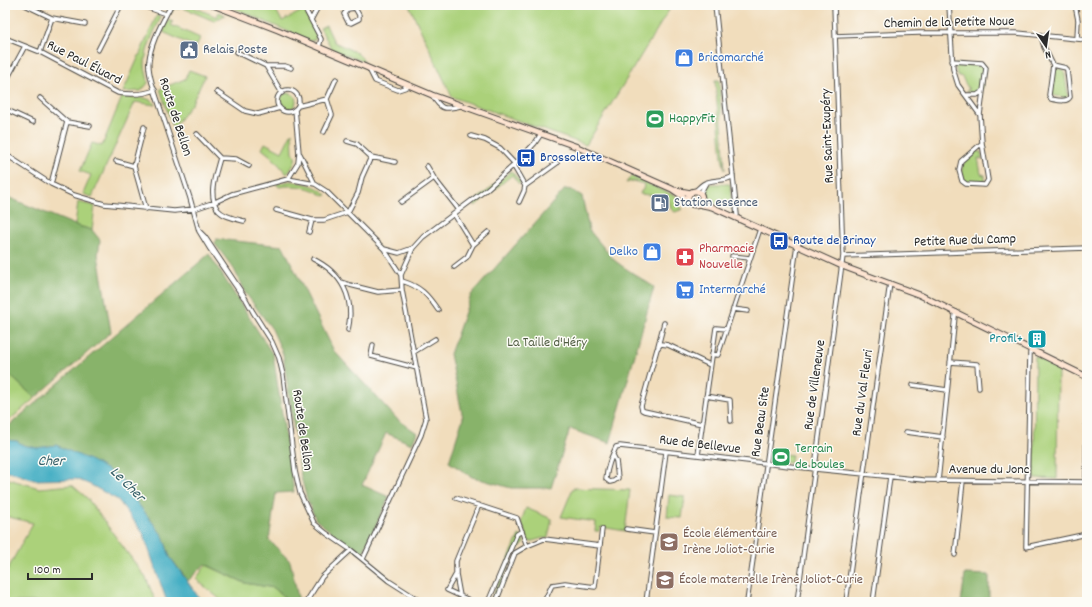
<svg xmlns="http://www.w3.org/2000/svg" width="1092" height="607" viewBox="0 0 1092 607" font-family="Dekko,sans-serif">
  <rect width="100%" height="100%" fill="#fdfcf7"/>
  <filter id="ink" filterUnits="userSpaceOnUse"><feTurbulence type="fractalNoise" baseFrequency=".025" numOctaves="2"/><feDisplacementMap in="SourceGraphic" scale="8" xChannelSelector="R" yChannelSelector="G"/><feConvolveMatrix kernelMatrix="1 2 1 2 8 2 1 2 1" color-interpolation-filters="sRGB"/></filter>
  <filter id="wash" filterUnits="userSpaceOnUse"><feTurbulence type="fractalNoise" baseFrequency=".012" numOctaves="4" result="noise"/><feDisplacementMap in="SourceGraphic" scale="16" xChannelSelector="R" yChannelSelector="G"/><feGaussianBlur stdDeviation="0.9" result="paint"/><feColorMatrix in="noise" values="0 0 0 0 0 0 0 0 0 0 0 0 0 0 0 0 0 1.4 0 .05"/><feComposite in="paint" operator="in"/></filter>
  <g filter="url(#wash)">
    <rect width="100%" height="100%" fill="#f1ddbc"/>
    <path fill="#abd17a" stroke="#6b7e52" d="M174 5H189L217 17 219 12 225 15 214 21 181 7 179 9 174 8 171 14Z
      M227 5H273L282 21 304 10 317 35C317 39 314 40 310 41Z
      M409 5H672L586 145 452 97Z
      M157 15 161 17C155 31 145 48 145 65 145 71 148 77 148 83L141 91 123 92Z
      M168 20 173 22 171 25 200 38 196 47 163 32Z
      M326 25 334 42 357 53 366 62 340 53 332 49 320 28Z
      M957 64 982 66 983 69 982 88C977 93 972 95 966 91L969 90 962 77 957 75 955 65Z
      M1056 68 1064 70 1068 95 1066 98 1052 95 1054 69Z
      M189 70 205 76 192 103 173 128 160 89 185 79Z
      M715 80H719L725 170 722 158Z
      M280 101a8 8 0 1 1 16 0a8 8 0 1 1-16 0Z
      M122 97 145 98 153 101 155 105 135 102 92 197 83 194 91 175 80 171 92 143 102 146Z
      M292 132 293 152C299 159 292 168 287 174L272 157 262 149 265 143 282 152Z
      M976 151 981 152 982 159 978 158 981 174 985 175V181L967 183 965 182C958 165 964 161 976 151Z
      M511 171 521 182 519 184 512 175 475 206 474 202Z
      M631 176 678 197 679 206 683 209 675 212 671 209 669 200 660 196 640 194 641 191 643 190 644 184 633 181 626 183Z
      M290 181C304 183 317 185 327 195L324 196C312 187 294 184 279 187L276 184Z
      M710 184H730L732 209 719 203 715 204 705 197 704 190Z
      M78 202 95 206 92 230 75 225Z
      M1035 356 1058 368 1057 479 1034 478Z
      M5 371 35 398 5 424Z
      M771 452 792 455 791 463 773 461 770 458Z
      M5 478 39 488 72 485 87 498 146 578 156 602H5V574L33 523 5 516Z
      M573 488 630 490 625 531 601 527 599 531H595L596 522 561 517Z
      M669 495 685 497 682 518 667 517Z
      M526 508 552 519 548 538H543L529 542 521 522Z
      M519 535 521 536 524 542 523 545 515 550 493 602H490Z
      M206 565 245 583 274 588 289 602H223L196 579Z"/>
    <path fill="#88b36a" stroke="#5a6f4a" d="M565 189 572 190 582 196 589 230 614 260 622 266 654 287 610 443 570 429 551 488H511L472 477 449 462 463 418 450 354 471 295Z
      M5 196 75 225 92 230 100 240 98 255 111 332 35 398 5 371Z
      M216 239 283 246 334 351 397 419 417 433 412 444 386 433 362 485 389 497 364 551 359 553 316 520 307 499 301 477 283 354 272 329 244 291 234 269 215 244Z
      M209 254 273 355 294 492 276 493 269 540 290 561 299 602H290L274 588 245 583 205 564 188 581 170 557 163 536 132 496 120 477 56 445 37 448 23 445 17 441 5 440V429Z
      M965 574 989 575V601L1013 602H961Z"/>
    <path fill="#43adc3" stroke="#376c77" d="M5 440 17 441 23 445 37 448 56 445 92 461 120 477 132 496 163 536 170 557 202 602H167L143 533 118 500 91 485 76 479 34 480 5 470Z"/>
  </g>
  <g filter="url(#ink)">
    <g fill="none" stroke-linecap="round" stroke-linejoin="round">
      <g stroke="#494641" stroke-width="5.5">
        <path id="minor" d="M25 5 52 18 85 24
          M140 5 166 14
          M171 5C163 22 151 41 149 61 148 68 150 76 152 83L190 198 199 231 210 249 244 298
          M303 5 321 39 319 47
          M715 5 737 215 736 218
          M949 5 953 69 958 85 980 115
          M1075 5 1078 20 1077 39
          M355 8 359 15V19L351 23 348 22 344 14 348 9Z
          M311 20 319 5
          M1041 35 1044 47 1053 65 1049 95 1051 99C1057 100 1067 103 1070 97L1067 70 1066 68 1053 65
          M835 36 919 33H1017L1087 40
          M5 38 40 52 118 93C131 95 142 95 155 90
          M98 50 121 5
          M40 52 52 18
          M237 52 266 66 282 93
          M952 61 982 63 986 68 980 115 982 143 988 180 985 185 966 184 962 181 959 170 961 161 982 143
          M266 66H285L291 68
          M369 69 375 81 398 90 410 86
          M5 83 25 46
          M277 101a11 11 0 1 1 22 0a11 11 0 1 1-22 0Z
          M217 92 245 111 258 114 280 108
          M432 95C441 110 444 110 460 106
          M967 95H977L983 91
          M40 98 67 122 90 126
          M298 106 327 99 336 79
          M5 109 33 122
          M144 127 134 166 146 209
          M324 132 332 115 327 99
          M197 134 220 158 236 159 249 166
          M471 136 485 140 500 148 515 164
          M347 141 357 144 371 157 395 162
          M5 154 51 184 74 195 104 204 115 205 174 211 194 209 215 202 232 194 288 179 315 184 326 191 384 249 401 275 402 290 426 419 421 435 363 559
          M300 154 315 184
          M220 158C216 173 207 195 218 210 224 217 236 219 244 221
          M116 161 134 166
          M513 165 525 186
          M427 166 434 178 459 210
          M288 179 298 163 299 153 295 109
          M51 184 67 122
          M695 191C699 188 702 183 708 182 717 179 725 182 733 176
          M700 194 706 183
          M401 202 434 178
          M519 202 524 191 525 186 557 163
          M276 210 312 220H324L348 212 358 193 362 177 371 157
          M454 214 473 245
          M199 231 205 237 243 294 253 312 272 342 279 358 283 375 295 471 300 493 314 523 326 533 351 550 389 581 422 602
          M309 232 312 220
          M384 249 399 253 413 248
          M732 256 750 258
          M843 256 1087 248
          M313 259C342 273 355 298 348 330
          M454 267 467 257 473 245 488 232
          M401 275 413 248 423 237 487 189 515 164 535 143 541 134
          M402 281C421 287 427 294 438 310
          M341 282 350 285 378 292 402 290
          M733 309 748 311
          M373 345 371 356 417 368
          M658 346 664 323
          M1031 349 1030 353 1026 547 1087 534
          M414 352 435 339
          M712 354 718 355 760 229
          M950 362 977 364 979 388
          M913 385 947 390
          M706 396 730 400 731 421
          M702 424 644 411 642 410 641 406 657 349 661 344 668 345 710 365
          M906 432 943 437
          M613 455 616 461 618 478 614 481 610 482 606 479C607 467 611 458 616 447L620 446 815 469 924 480 1087 482
          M698 455 716 328 727 329
          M938 481 955 316 956 312
          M1086 482 1087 379
          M456 498 517 518 527 546
          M626 529 655 533
          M955 555 963 481
          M456 574 460 596 474 602
          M460 596 447 590 456 574V561L479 505
          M306 602 322 577 351 550
          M488 602 517 534 522 531
          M496 602 515 553 527 546 544 539 600 546
          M544 602 552 585 565 583 595 587 602 529
          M646 602 666 452
          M747 602 797 245
          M797 602 843 256 834 5
          M846 602 890 283
          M873 602 890 477"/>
      </g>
      <g stroke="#494641" stroke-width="7">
        <path id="secondary" d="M213 5 278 30 432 95 575 146 672 189 688 200
          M675 190 691 193
          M688 198a7 7 0 1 1 14 0a7 7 0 1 1-14 0Z
          M698 204 712 207 842 266 920 295 1087 377"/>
      </g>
      <use href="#minor" stroke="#fff" stroke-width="3.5"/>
      <use href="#secondary" stroke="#fde4d1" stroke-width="5"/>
    </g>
  </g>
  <defs>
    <g id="civic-square" transform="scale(1)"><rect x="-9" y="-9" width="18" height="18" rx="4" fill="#5c6f8a" stroke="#fdfcf7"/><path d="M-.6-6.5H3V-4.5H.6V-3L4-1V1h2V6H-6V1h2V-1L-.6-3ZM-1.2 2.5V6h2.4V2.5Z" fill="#fff"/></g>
    <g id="shop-square" transform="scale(1)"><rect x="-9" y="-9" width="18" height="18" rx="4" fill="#3f7fe0" stroke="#fdfcf7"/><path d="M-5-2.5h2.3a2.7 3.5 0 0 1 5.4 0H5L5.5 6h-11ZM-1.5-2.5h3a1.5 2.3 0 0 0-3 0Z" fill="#fff"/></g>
    <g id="stadium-square" transform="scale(1)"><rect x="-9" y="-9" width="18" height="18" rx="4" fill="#2e9e5b" stroke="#fdfcf7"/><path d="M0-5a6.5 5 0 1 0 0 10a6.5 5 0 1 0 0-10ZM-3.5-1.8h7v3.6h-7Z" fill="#fff"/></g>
    <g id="bus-square" transform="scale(1)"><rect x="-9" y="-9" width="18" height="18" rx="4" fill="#1a4fb4" stroke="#fdfcf7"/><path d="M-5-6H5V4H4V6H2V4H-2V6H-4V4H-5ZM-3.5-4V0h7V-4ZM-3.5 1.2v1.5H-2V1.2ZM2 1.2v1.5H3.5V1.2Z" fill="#fff"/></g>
    <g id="fuel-square" transform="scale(1)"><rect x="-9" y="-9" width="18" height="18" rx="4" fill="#5c6f8a" stroke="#fdfcf7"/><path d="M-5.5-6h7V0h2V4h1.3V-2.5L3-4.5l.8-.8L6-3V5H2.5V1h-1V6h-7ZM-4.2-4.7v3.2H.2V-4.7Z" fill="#fff"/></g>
    <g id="pharmacy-square" transform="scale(1)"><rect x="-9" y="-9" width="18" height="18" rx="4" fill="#e0444e" stroke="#fdfcf7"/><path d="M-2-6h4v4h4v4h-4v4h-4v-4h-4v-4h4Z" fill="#fff"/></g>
    <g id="supermarket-square" transform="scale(1)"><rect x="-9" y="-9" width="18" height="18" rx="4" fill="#3f7fe0" stroke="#fdfcf7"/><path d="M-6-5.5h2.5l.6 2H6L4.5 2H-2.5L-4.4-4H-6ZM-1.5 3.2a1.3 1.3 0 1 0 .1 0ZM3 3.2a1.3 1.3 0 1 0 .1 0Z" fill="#fff"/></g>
    <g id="building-square" transform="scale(1)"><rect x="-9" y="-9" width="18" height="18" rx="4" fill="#0f9aa8" stroke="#fdfcf7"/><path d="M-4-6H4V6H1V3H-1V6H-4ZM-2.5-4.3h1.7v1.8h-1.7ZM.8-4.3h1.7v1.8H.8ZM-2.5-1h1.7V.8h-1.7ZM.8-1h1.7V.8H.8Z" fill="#fff"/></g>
    <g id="school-square" transform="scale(1)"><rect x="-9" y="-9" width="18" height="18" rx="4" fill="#8d6e63" stroke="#fdfcf7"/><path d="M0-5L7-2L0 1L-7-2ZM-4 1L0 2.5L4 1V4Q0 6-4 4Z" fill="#fff"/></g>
  </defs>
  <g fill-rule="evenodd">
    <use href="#civic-square" x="189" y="50"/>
    <use href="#shop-square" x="684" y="58"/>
    <use href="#stadium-square" x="655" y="119"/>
    <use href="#bus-square" x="526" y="158"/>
    <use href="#fuel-square" x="660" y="203"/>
    <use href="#bus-square" x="779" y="241"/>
    <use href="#shop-square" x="652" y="252"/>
    <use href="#pharmacy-square" x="685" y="257"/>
    <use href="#supermarket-square" x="685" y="290"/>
    <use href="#building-square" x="1037" y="339"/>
    <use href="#stadium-square" x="781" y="457"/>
    <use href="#school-square" x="669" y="542"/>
    <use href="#school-square" x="665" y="580"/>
  </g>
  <g text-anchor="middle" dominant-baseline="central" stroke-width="3" stroke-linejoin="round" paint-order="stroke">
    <g font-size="14" fill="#2b2b2b" stroke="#fdfcf7">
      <text transform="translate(949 23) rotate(-1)">Chemin de la Petite Noue</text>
      <text transform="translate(84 63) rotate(27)">Rue Paul Éluard</text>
      <text transform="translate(175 117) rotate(72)">Route de Bellon</text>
      <text transform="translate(828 136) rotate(-92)">Rue Saint-Exupéry</text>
      <text transform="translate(965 241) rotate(-2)">Petite Rue du Camp</text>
      <text transform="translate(815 385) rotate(-82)">Rue de Villeneuve</text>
      <text transform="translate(863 393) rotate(-82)">Rue du Val Fleuri</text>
      <text transform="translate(761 422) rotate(-82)">Rue Beau Site</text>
      <text transform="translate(302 430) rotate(82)">Route de Bellon</text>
      <text transform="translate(700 445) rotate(7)">Rue de Bellevue</text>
      <text x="989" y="470">Avenue du Jonc</text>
    </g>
    <g font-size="14" fill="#4e5e75" stroke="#fdfcf7" text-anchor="start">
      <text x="203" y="50">Relais Poste</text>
      <text x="674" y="203">Station essence</text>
    </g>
    <g font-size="14" fill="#366cbe" stroke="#fdfcf7" text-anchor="start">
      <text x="698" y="58">Bricomarché</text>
      <text x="638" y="252" text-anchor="end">Delko</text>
      <text x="699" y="290">Intermarché</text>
    </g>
    <g font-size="14" fill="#27864d" stroke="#fdfcf7" text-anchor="start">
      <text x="669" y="119">HappyFit</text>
      <text x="795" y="449">Terrain<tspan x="795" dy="16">de boules</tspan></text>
    </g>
    <g font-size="14" fill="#164399" stroke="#fdfcf7" text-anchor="start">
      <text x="540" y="158">Brossolette</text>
      <text x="793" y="241">Route de Brinay</text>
    </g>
    <g font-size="14" fill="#be3a42" stroke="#fdfcf7" text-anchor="start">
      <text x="699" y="249">Pharmacie<tspan x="699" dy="16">Nouvelle</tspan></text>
    </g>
    <g font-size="14" fill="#0d838f" stroke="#fdfcf7" text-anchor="end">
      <text x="1023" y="339">Profil+</text>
    </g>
    <g font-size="14" fill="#515d43" stroke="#fdfcf7">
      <text x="547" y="343">La Taille d'Héry</text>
    </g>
    <g font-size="14" fill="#785e54" stroke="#fdfcf7" text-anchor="start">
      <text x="683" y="534">École élémentaire<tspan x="683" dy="16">Irène Joliot-Curie</tspan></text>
      <text x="679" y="580">École maternelle Irène Joliot-Curie</text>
    </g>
    <g font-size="15" font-style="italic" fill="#355f68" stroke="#fdfcf7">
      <text x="51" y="462">Cher</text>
      <text transform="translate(127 485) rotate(45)">Le Cher</text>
    </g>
  </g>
  <rect width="1092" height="607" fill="none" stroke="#fdfcf7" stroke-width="20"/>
  <g transform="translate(1046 46) rotate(167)" stroke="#fdfcf7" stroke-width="3" paint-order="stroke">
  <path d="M0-3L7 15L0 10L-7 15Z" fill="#2b2b2b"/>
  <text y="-6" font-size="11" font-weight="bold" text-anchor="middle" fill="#2b2b2b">N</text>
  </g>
  <path d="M28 573v6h64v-6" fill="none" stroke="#2b2b2b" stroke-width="2"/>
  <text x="34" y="573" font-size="12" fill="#2b2b2b" stroke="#fdfcf7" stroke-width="3" paint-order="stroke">100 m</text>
</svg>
